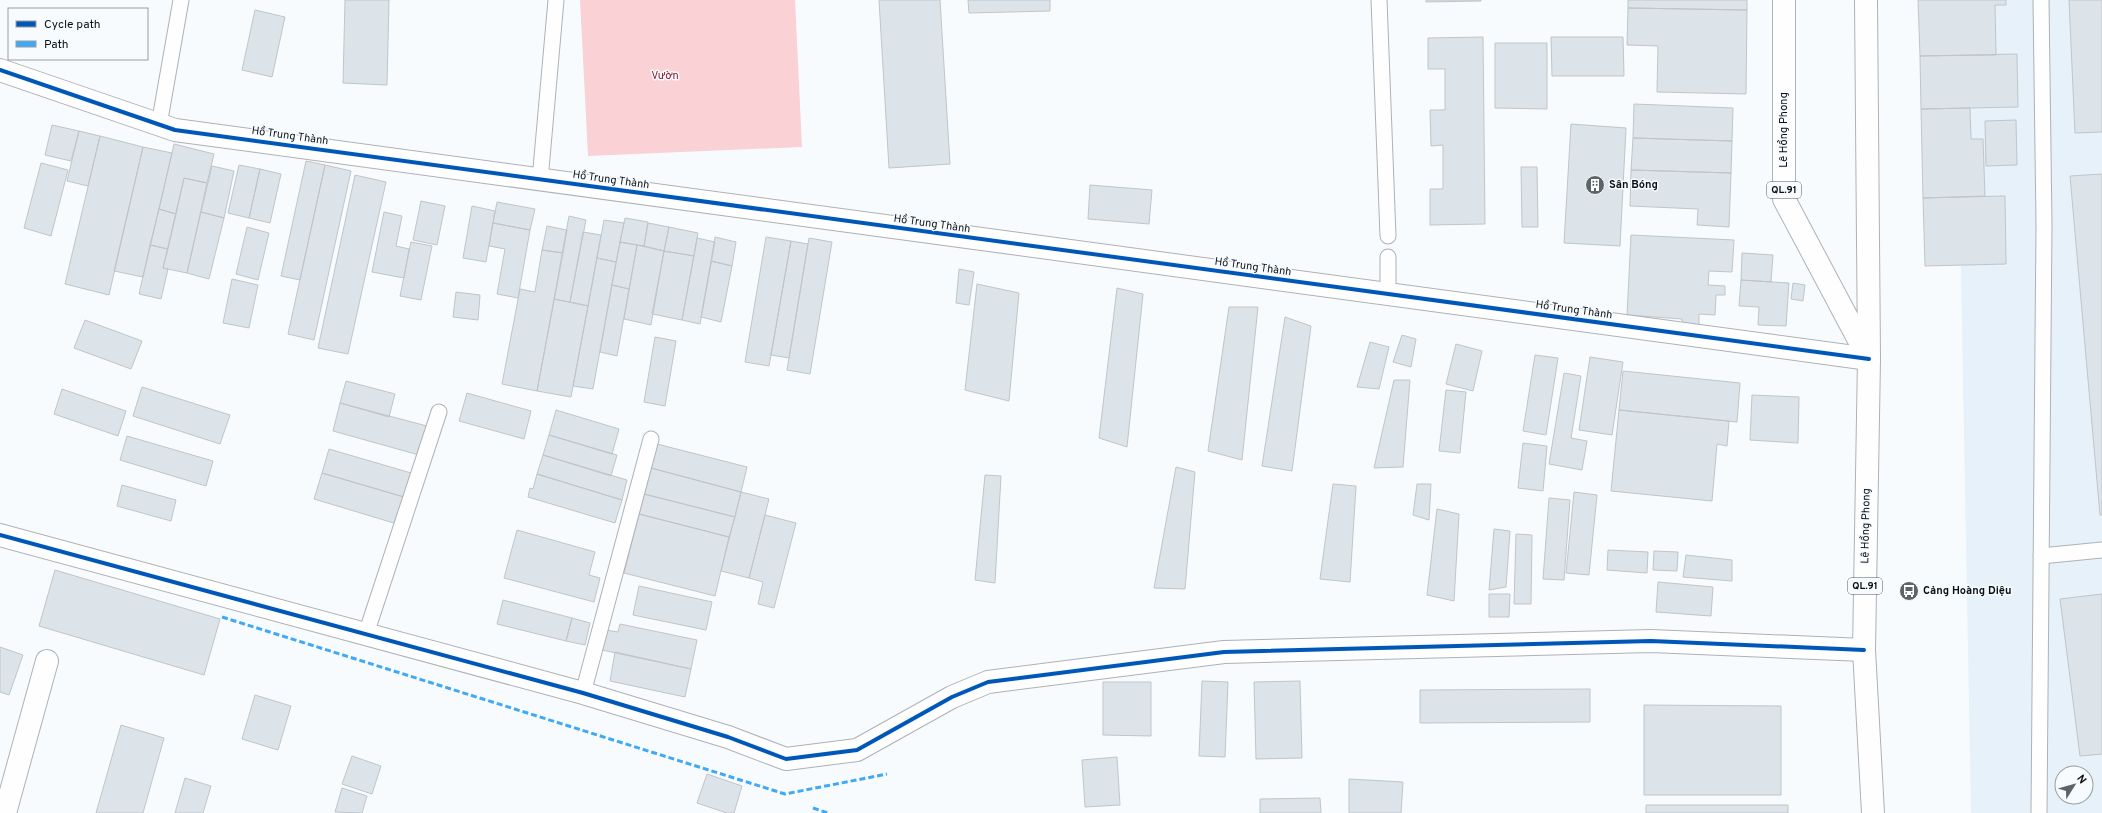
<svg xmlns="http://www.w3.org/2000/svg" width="2102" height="813" viewBox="0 0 2102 813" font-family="Overpass,sans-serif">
  <rect width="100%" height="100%" fill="#f8fbfd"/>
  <path fill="#e6f1f9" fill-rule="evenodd" d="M1956 0H2102V813H1971ZM2062 773H2086V797H2062Z"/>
  <path fill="#fad1d4" d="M580 0H795L802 147 588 156Z"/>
  <path fill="#dce3e9" stroke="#c0c5c9" d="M345 0H389L387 85 343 83Z
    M879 0H940L950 164 889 168Z
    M968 0H1050V11L969 13Z
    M1426 0H1481V1L1426 2Z
    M1628 0H1747V10L1628 8Z
    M1918 0H2006V5H1995L1996 55 1920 56Z
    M2069 0H2102V132L2075 133Z
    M1628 8 1747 10 1746 94 1657 92 1658 46 1627 45Z
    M255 10 285 17 272 77 242 70Z
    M1483 37 1485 224 1430 225V189H1443V145L1431 146 1430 110H1445V69H1428V38Z
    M1551 37H1623L1624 76H1552Z
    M1495 43H1547V109L1495 108Z
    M2017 54 2018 107 1921 109 1920 56Z
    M1634 104 1733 108 1732 141 1633 138Z
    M1970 108 1971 139H1983L1985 196 1923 198 1921 109Z
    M2016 120 2017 165 1986 166 1985 121Z
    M1571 124 1626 128 1620 246 1564 243Z
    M52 125 79 131 71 161 45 155Z
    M79 131 100 136 88 186 67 181Z
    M100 136 143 147 109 295 65 284Z
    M1633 138 1732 141 1731 173 1631 170Z
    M174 144 214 154 207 183 184 178 176 214 159 209Z
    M143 147 172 153 143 277 114 271Z
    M306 161 325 165 300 280 281 276Z
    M41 163 68 170 51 236 24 228Z
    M239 165 260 169 249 218 228 213Z
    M325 165 351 171 314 340 288 334Z
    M212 166 234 171 224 218 201 212Z
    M1521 167H1537L1538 227H1522Z
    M260 169 281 174 270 223 249 218Z
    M1631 170 1731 173 1729 227 1697 225 1698 209 1630 206Z
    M2102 174V515H2100L2070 176Z
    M355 175 386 182 348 354 318 348Z
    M184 178 207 183 187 273 163 268Z
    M1090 185 1152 190 1149 224 1088 219Z
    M2005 196 2006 264 1925 266 1923 198Z
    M421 201 445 206 437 245 413 240Z
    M497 202 535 209 530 230 493 223Z
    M472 206 495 211 486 262 463 258Z
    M159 209 176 214 168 249 150 245Z
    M201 212 224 218 209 279 187 273Z
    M384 212 402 216 396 246 409 249 404 278 372 272Z
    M569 216 586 220 570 302 554 299Z
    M625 218 648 222 644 246 620 242Z
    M604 220 624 223 616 262 597 258Z
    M493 223 530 230 518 298 497 294 505 249 489 246Z
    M648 223 669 227 664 251 644 246Z
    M547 226 567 230 563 253 542 250Z
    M247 227 269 233 258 280 236 274Z
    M669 227 698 233 694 256 664 251Z
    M583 232 601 235 588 306 570 302Z
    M1631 235 1734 240 1732 272 1709 271 1708 285 1725 286V295H1716L1715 315 1699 314V325L1682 324V319L1627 315Z
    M715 237 736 242 732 266 711 261Z
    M766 237 791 241 769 366 745 362Z
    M697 238 715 242 700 324 682 320Z
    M809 238 832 242 810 374 787 370Z
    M791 241 808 244 789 358 771 355Z
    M411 242 432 246 421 300 400 296Z
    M620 242 637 245 629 289 612 285Z
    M150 245 168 249 163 268 168 269 161 299 139 294Z
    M637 245 664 251 651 325 624 319Z
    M542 250 563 253 537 391 502 384 520 289 535 292Z
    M664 251 694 256 682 320 652 314Z
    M1742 253 1773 255 1771 282 1741 280Z
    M597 258 616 262 593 389 573 386Z
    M711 261 732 266 721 322 701 317Z
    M959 269 974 272 969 305 956 303Z
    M232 279 258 285 249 328 223 323Z
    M1741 280 1789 283 1786 326 1758 325 1759 307 1739 306Z
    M1793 283 1805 285 1803 301 1791 299Z
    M977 284 1019 293 1009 401 965 390Z
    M612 285 629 289 617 356 600 352Z
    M1117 288 1143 294 1127 447 1099 438Z
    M456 292 480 295 478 320 453 317Z
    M554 299 588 306 571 397 537 391Z
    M1229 307H1258L1242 460 1208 451Z
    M1285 317 1311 326 1292 471 1262 466Z
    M85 320 142 341 131 369 74 348Z
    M1402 335 1416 339 1411 367 1393 362Z
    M655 337 676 341 665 406 644 402Z
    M1370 342 1389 347 1379 389 1357 387Z
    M1456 344 1482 351 1473 391 1446 384Z
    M1535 355 1558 358 1546 435 1523 431Z
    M1590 357 1623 362 1612 435 1579 430Z
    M1623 371 1740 383 1737 422 1619 410Z
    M1564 373 1581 376 1571 438 1587 441 1582 470 1549 464Z
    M1394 380H1410L1403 467 1374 468Z
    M346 381 395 394 389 417 340 403Z
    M142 387 230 415 220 444 133 416Z
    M62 389 126 411 118 436 54 414Z
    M1446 390 1466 392 1460 453 1439 451Z
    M467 393 531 411 524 439 459 421Z
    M1752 395 1799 397 1798 443 1750 440Z
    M340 403 427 426 419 455 333 431Z
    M556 410 619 429 612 454 549 435Z
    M1619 410 1729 421 1727 446 1717 444 1712 501 1611 491Z
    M549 435 617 455 611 476 543 455Z
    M127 436 213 461 206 486 120 460Z
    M1523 443 1547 446 1543 491 1518 488Z
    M657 444 747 467 741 492 651 468Z
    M329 449 411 473 404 497 322 473Z
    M543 455 627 480 622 500 537 474Z
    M1176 467 1195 472 1185 589 1154 588Z
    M651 468 741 492 735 517 644 494Z
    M322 473 404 497 397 524 314 499Z
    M537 474 622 500 615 523 528 497 530 488 533 489Z
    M985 475 1001 476 995 583 975 580Z
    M1333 484 1356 486 1350 582 1320 579Z
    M1417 484H1431L1429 520 1413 515Z
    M122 485 176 500 171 521 117 506Z
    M741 492 769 499 749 578 721 571Z
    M1574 492 1597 495 1589 575 1566 573Z
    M644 494 735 517 729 537 639 514Z
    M1549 498 1570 500 1564 580 1543 579Z
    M1437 509 1459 514 1454 601 1427 595Z
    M639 514 729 537 715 596 624 573Z
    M765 515 796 523 774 608 758 604 763 582 749 578Z
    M1494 529 1510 531 1506 587 1489 590Z
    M517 530 595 552 589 575 600 578 594 602 504 578Z
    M1516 534 1532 535 1531 604H1514Z
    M1608 550 1648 552 1647 573 1607 570Z
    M1654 551 1678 552 1677 571 1653 570Z
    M1686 555 1732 560V581L1683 577Z
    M55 570 220 619 204 675 39 626Z
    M1658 582 1713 587 1711 616 1656 612Z
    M639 586 712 602 706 630 633 615Z
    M1489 594H1510L1509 617H1489Z
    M2102 594V754L2080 756 2060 599Z
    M503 600 572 618 566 641 497 624Z
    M572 618 590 623 585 645 566 641Z
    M620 624 697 640 691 669 602 650 606 630 618 632Z
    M0 647 23 655 9 695 0 692Z
    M615 652 691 669 685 697 610 681Z
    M1202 681 1228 682 1225 757 1199 756Z
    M1300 681 1302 758 1256 759 1254 682Z
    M1103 682H1151V736L1103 735Z
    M1590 689V722L1420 723V690Z
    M255 695 291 706 278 750 242 739Z
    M1644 705 1781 706V795H1644Z
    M121 725 164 738 143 813H96Z
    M352 756 381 766 372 794 342 784Z
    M1117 757 1120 805 1085 807 1082 760Z
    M707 774 742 786 734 813H727L697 803Z
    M185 778 211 786 203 813H175Z
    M1349 779 1403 782 1401 813H1349Z
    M342 788 367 796 362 813 335 812Z
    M1320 798 1321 813H1260V799Z
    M1646 805H1788V813H1646Z"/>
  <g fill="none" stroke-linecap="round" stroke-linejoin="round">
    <g stroke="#adb2b6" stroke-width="17">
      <path id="lane" d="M1379 0 1388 236
        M159 125 181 0
        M540 180 556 0
        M1388 257V294
        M2041 556 2102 550
        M366 634 439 412
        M583 693 651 439
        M2039 813 2044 225 2041 0"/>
    </g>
    <g stroke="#adb2b6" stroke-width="24">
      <path id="street" d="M0 535 583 693 728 737 786 759 857 750 952 697 988 682 1224 652 1651 641 1864 650
        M5 813 47 661"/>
    </g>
    <g stroke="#adb2b6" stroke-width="24">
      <path id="secondary" d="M0 70 175 130 1869 359"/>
    </g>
    <g stroke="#adb2b6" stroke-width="24">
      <path id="highway" d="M1784 0V199L1868 357
        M1866 0 1869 359 1864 650 1873 813"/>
    </g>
    <use href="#lane" stroke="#fefeff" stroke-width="15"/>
    <use href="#street" stroke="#fefeff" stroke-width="22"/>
    <use href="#secondary" stroke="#fefeff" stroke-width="22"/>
    <use href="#highway" stroke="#fefeff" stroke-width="22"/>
    <path stroke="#3fa9f5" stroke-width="3" stroke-dasharray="6 3" stroke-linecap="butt" d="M222 617 785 794 887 774
      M813 808 828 813"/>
    <g stroke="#f7fbfe" stroke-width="6">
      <path id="cycleway" d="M0 70 175 130 1869 359
        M0 535 583 693 728 737 786 759 857 750 952 697 988 682 1224 652 1651 641 1864 650"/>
    </g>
    <use href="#cycleway" stroke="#0057b8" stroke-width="4"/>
  </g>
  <defs>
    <g id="building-disc" transform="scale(1)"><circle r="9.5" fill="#5d6367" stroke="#f7fbfe"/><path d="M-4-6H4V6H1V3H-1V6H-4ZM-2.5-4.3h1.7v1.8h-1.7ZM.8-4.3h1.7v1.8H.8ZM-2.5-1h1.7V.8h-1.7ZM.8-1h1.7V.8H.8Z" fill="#fff"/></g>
    <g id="bus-disc" transform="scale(1)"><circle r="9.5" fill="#5d6367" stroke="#f7fbfe"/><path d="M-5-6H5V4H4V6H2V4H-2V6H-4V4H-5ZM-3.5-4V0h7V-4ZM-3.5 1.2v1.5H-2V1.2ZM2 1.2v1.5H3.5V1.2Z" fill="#fff"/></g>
  </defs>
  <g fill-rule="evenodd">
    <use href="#building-disc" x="1595" y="185"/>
    <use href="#bus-disc" x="1909" y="591"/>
  </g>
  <g text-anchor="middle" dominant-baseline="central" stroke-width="3" stroke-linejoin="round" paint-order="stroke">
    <g fill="#f7fbfe" stroke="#51575c" stroke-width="1">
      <rect x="1767" y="182" width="34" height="16" rx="3"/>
      <rect x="1848" y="578" width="34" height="16" rx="3"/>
    </g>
    <g font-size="10" font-weight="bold" fill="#0a1116">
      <text x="1784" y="190">QL.91</text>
      <text x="1865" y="586">QL.91</text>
    </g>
    <g font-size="11" fill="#8f1832" stroke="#f7fbfe">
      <text x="665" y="76">Vườn</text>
    </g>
    <g font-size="11" fill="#0a1116" stroke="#f7fbfe">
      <text transform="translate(1784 130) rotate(-90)">Lê Hồng Phong</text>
      <text transform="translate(290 136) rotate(8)">Hồ Trung Thành</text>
      <text transform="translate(611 180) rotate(8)">Hồ Trung Thành</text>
      <text transform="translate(932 224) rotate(8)">Hồ Trung Thành</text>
      <text transform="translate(1253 267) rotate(8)">Hồ Trung Thành</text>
      <text transform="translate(1574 310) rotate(8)">Hồ Trung Thành</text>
      <text transform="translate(1866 526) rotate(-89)">Lê Hồng Phong</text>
    </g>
    <g font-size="11" font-weight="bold" fill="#0a1116" stroke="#f7fbfe" text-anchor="start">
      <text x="1609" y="185">Sân Bóng</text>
      <text x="1923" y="591">Cảng Hoàng Diệu</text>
    </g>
  </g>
  <rect x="8" y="8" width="140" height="52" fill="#f7fbfe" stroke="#989da1"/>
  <rect x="16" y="21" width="20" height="6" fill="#0057b8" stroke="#989da1"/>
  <text x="44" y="28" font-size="12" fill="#0a1116">Cycle path</text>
  <rect x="16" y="41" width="20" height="6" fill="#3fa9f5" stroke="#989da1"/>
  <text x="44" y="48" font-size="12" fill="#0a1116">Path</text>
  <g transform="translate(2074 785) rotate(53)"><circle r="19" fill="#f7fbfe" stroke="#989da1"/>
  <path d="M0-3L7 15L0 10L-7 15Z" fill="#5d6367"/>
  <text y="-6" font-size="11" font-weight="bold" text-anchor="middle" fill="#0a1116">N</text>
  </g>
</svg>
